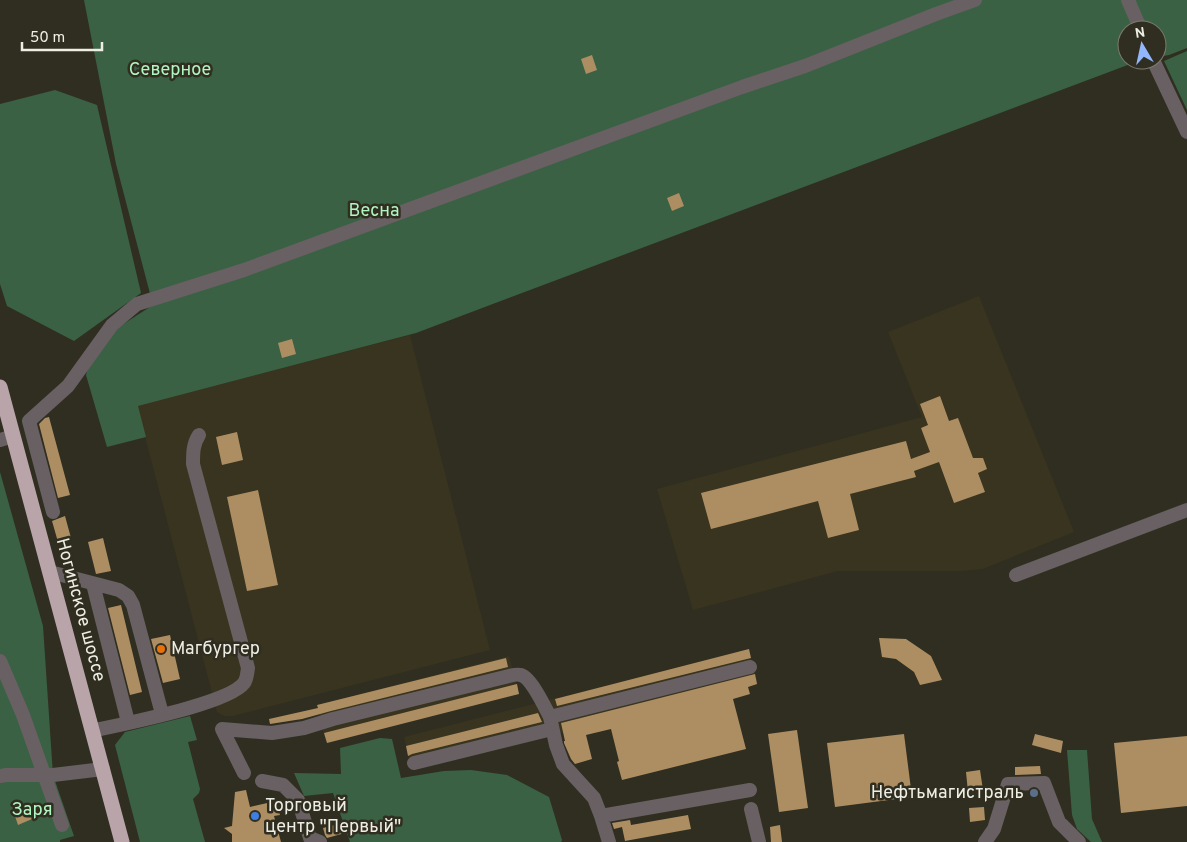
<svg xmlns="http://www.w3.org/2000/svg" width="1187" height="842" viewBox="0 0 1187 842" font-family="Overpass,sans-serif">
  <rect width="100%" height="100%" fill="#302e20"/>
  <path fill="#38341f" d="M979 296 1074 532 983 569 960 571H838L693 610 657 489 922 417 888 332Z
    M410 335 490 650 233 716H225L217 712 137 406Z
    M749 649 758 684 412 770 404 737Z
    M509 656 519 694 326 742 317 705Z"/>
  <path fill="#3a6144" d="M84 0H1187V48L1169 55 1157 57V30H1127V60H1141L416 333 138 406 146 437 107 447 86 375 90 360 111 332 153 305 116 164Z
    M1187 51V110L1164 61Z
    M55 90 97 105 141 293 74 341 7 306 0 284V104Z
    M0 472 43 626 53 775 74 836 60 840V842H0Z
    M190 716 197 740 188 742 200 789 199 793 193 799 205 842H140L115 745 125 732Z
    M380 738 392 739 401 778 444 771 471 770 507 775 549 797 562 840 561 842H350L333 793 304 796 294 773 341 774 340 748Z
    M1067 750H1087L1092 819 1102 842H1091L1077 829 1072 815Z"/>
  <path fill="#ad8e62" d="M592 55 597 70 586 74 581 59Z
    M679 193 684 206 672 211 667 198Z
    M292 339 296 354 282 358 278 343Z
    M940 396 949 421 958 418 973 458H983L987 469 978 473 985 492 954 503 939 462 914 471 916 477 850 494 859 530 828 538 818 501 711 529 701 493 906 441 911 459 930 452 921 428 928 425 920 404Z
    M49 417 70 495 58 498 39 424 45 418Z
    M237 432 243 460 222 465 216 437Z
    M258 490 278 585 247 591 227 497Z
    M65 516 71 538 58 542 52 521Z
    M103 538 111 571 96 574 88 542Z
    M121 605 142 692 130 695 108 608Z
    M170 635 180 679 163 683 151 639Z
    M879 638 906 639 931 656 942 680 920 685 914 672 896 659 882 657Z
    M749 649 751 658 557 706 555 699Z
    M506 658 508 667 331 711 302 719 270 724 269 719 318 708 317 705Z
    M755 674 757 684 748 687 750 694 733 699 746 749 622 780 617 762 619 761 611 729 586 735 592 759 575 764 571 759 564 743V741H565L561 723Z
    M517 684 519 694 327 743 324 733Z
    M538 713 542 722 412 754 408 756 406 746Z
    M797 730 808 808 779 812 768 734Z
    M904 734 912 797 835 807 827 743Z
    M1035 734 1063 741 1061 753 1032 745Z
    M1187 736V806L1121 813 1114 743Z
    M1040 766 1041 774 1015 775V767Z
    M980 770 983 790 968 792 966 772Z
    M246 790 250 807 276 801 280 815 274 816 281 842H232V834L224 828 232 826 235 792Z
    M984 807 985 820 970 822 969 808Z
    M29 811 32 819 18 825 15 816Z
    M688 815 691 829 625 841 622 827 614 829 612 823 630 820 631 825Z
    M342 823 345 833 327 838 325 835 323 828Z
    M780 825 782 842H771L770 827Z"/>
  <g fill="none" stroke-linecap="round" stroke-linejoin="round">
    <path stroke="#686062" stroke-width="14" d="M1128 0 1141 30
      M1153 60 1187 132
      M0 440 13 436
      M53 512 29 421 68 386 112 325 137 304 244 270 742 87 805 66 936 14 975 0
      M50 572 119 590 128 596 133 605 162 714
      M1016 575 1187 510
      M93 584 128 722
      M0 661 23 715 62 825
      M92 731C122 724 228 704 244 683 247 679 247 674 248 668L193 464C193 453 193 444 199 435
      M414 763 552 729
      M244 773 222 729 272 733 304 728 333 719 509 676C513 675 518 674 521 675 531 678 545 707 550 717
      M0 776 6 775H53L103 769
      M262 781 283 785 298 800 310 838 320 842
      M751 809 759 842
      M601 816 594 798 563 764 556 745 550 717 750 667
      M609 842 601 816 750 790
      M985 842 994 829 1008 784 1044 783 1059 822 1079 842"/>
    <path stroke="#b8a4a9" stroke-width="15" d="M0 387 122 842"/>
  </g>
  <circle fill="#e8710a" stroke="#302e20" stroke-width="2" cx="161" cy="649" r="5"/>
  <circle fill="#5c6f8a" stroke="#302e20" stroke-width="2" cx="1034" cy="793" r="5"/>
  <circle fill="#3f7fe0" stroke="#302e20" stroke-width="2" cx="255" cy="816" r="5"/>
  <g text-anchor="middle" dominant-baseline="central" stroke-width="5" stroke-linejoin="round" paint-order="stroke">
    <g font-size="18" fill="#b0f6c1" stroke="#302e20">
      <text x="170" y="70">Северное</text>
      <text x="374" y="211">Весна</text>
      <text x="32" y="810">Заря</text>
    </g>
    <g font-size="18" fill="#efeee4" stroke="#302e20">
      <text transform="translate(80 610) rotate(75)">Ногинское шоссе</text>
    </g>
    <g font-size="18" fill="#efeee4" stroke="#302e20" text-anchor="start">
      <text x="171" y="649">Магбургер</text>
      <text x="1024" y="793" text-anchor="end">Нефтьмагистраль</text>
      <text x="265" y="806">Торговый<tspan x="265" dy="21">центр "Первый"</tspan></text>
    </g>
  </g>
  <g transform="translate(1142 45) rotate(351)"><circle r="24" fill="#302e20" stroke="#7c7b6e"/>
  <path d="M0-4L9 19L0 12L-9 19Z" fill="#92b7fd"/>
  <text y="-8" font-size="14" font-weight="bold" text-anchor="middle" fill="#efeee4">N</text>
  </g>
  <path d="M22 42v8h80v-8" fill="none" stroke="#efeee4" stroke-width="2.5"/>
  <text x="30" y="42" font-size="15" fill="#efeee4" stroke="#302e20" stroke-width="4" paint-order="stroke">50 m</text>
</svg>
